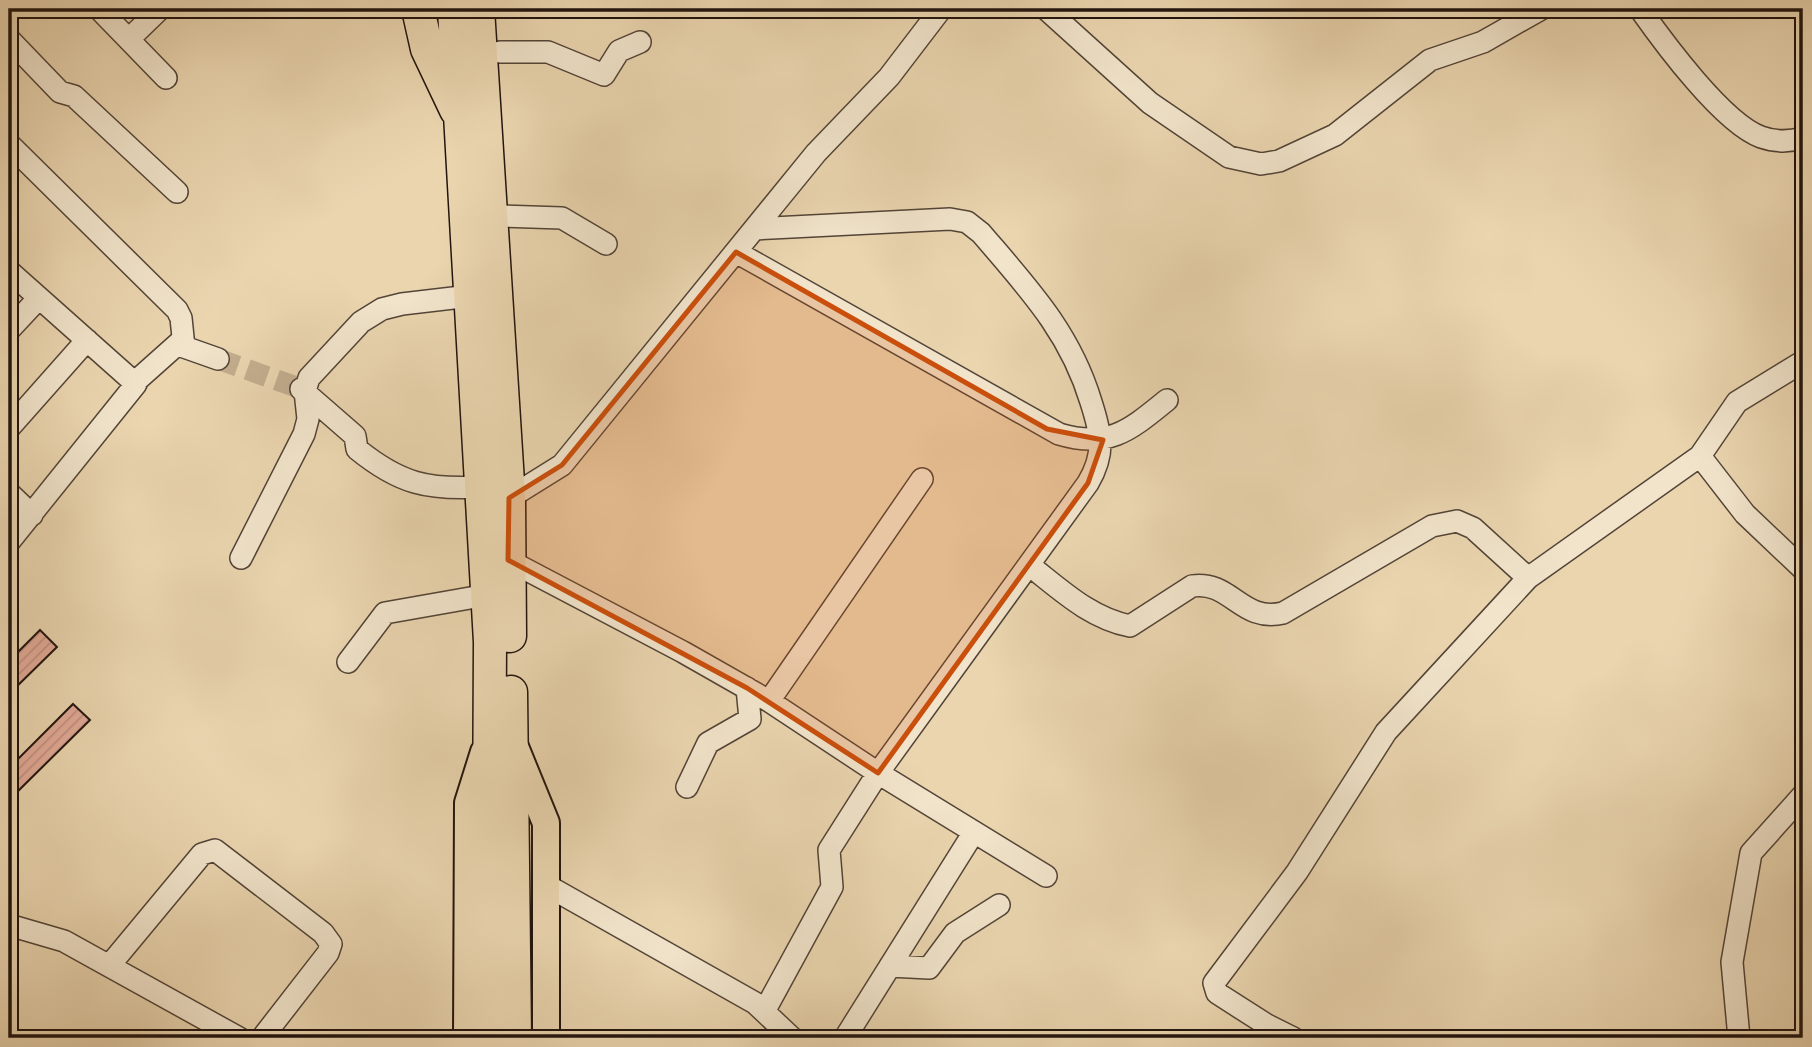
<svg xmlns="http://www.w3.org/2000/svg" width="1812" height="1047" viewBox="0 0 1812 1047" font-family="'Libre Bodoni',serif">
  <defs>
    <pattern id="building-hatch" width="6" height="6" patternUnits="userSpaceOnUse" patternTransform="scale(1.75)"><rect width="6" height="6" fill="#e2aa97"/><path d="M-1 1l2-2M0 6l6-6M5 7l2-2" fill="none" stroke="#c29181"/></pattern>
  </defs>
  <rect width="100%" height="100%" fill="#ead5af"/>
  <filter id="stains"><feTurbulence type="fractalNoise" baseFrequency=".00286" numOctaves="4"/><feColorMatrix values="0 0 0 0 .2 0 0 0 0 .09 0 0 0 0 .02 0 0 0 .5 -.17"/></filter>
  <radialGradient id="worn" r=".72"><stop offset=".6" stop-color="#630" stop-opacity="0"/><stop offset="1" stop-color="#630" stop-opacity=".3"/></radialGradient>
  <path fill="url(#building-hatch)" stroke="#21140f" stroke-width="2" d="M40 630 57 647 9 694V661Z
    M73 704 90 720 9 800V768Z"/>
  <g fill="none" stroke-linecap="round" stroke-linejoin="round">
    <path stroke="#c2ae8f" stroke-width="21" stroke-dasharray="21 10" stroke-linecap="butt" d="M218 359 299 388"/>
    <g stroke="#534437" stroke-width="24">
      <path id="minor" d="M99 9 166 78
        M1046 9 1150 103 1229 157 1261 164 1279 161 1335 135 1430 60 1483 42 1541 9
        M1640 9C1664 43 1723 123 1761 137 1775 142 1789 142 1803 138
        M9 39 60 92 74 96 177 192
        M129 39 160 9
        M500 52H548L604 75 619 51 640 42
        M9 144 177 310 181 318 184 347 218 359
        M502 216 562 218 606 244
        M754 229 950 219 967 222 981 233C1028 288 1070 332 1091 402 1101 433 1106 453 1088 483L878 773 829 850 832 887 765 1010
        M736 252 1059 434C1109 449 1130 430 1167 400
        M9 271 136 384 9 542
        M9 330 38 299
        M135 382 181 341
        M301 389 355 436 357 449C400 484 428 490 481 487
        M9 428 87 340
        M1700 456 1745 514 1803 569
        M9 493 32 515
        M509 498 562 465 816 153 889 77 941 9
        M241 558 304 434 308 419 305 391 309 378 361 322 382 309 402 304 470 296
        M508 560 683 652 769 701 878 773 1046 876
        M1029 565C1061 590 1090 618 1130 626L1192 586C1231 580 1241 623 1283 613L1432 526 1457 521 1473 528 1528 578
        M348 662 385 613 487 595
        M769 701 922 479
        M687 787 708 743 750 719 747 688
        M546 885 755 1003 792 1038
        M9 925 64 941 239 1038
        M109 966 202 854 215 850 323 933 331 944 328 953 262 1038
        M890 966 929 968 955 933 999 905
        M1267 1025 1293 1038
        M845 1038 974 832
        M1266 1038 1269 1031 1267 1025 1217 993 1214 983 1297 872 1386 732 1528 578 1700 456 1737 402 1799 364
        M1739 1038 1732 962 1751 853 1803 795"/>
    </g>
    <g stroke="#21140f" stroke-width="30">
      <path id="major" d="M515 747 546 823V1038
        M467 1038 468 803 484 752"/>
    </g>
    <g stroke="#21140f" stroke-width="35">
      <path id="highway" d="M418 9 427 49 456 110
        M454 9 490 642 488 1038
        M478 9 509 498 510 636
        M511 692 515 1038"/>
    </g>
    <use href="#minor" stroke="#f1e4cb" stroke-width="21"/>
    <use href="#major" stroke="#ead5af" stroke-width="26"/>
    <use href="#highway" stroke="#ead5af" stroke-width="32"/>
  </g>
  <path fill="#ca4f0c" fill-opacity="0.2" stroke="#ca4f0c" stroke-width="5" stroke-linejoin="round" d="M736 252 1047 429 1103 440 1088 483 878 773 747 688 508 560 509 498 562 465Z"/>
  <rect width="1812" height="1047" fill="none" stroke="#ead5af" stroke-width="35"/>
  <rect x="10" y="10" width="1791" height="1026" fill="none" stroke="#21140f" stroke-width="3.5"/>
  <rect x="18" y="18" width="1777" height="1012" fill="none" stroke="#21140f" stroke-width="2"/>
  <rect width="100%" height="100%" filter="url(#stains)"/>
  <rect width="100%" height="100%" fill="url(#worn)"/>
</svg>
